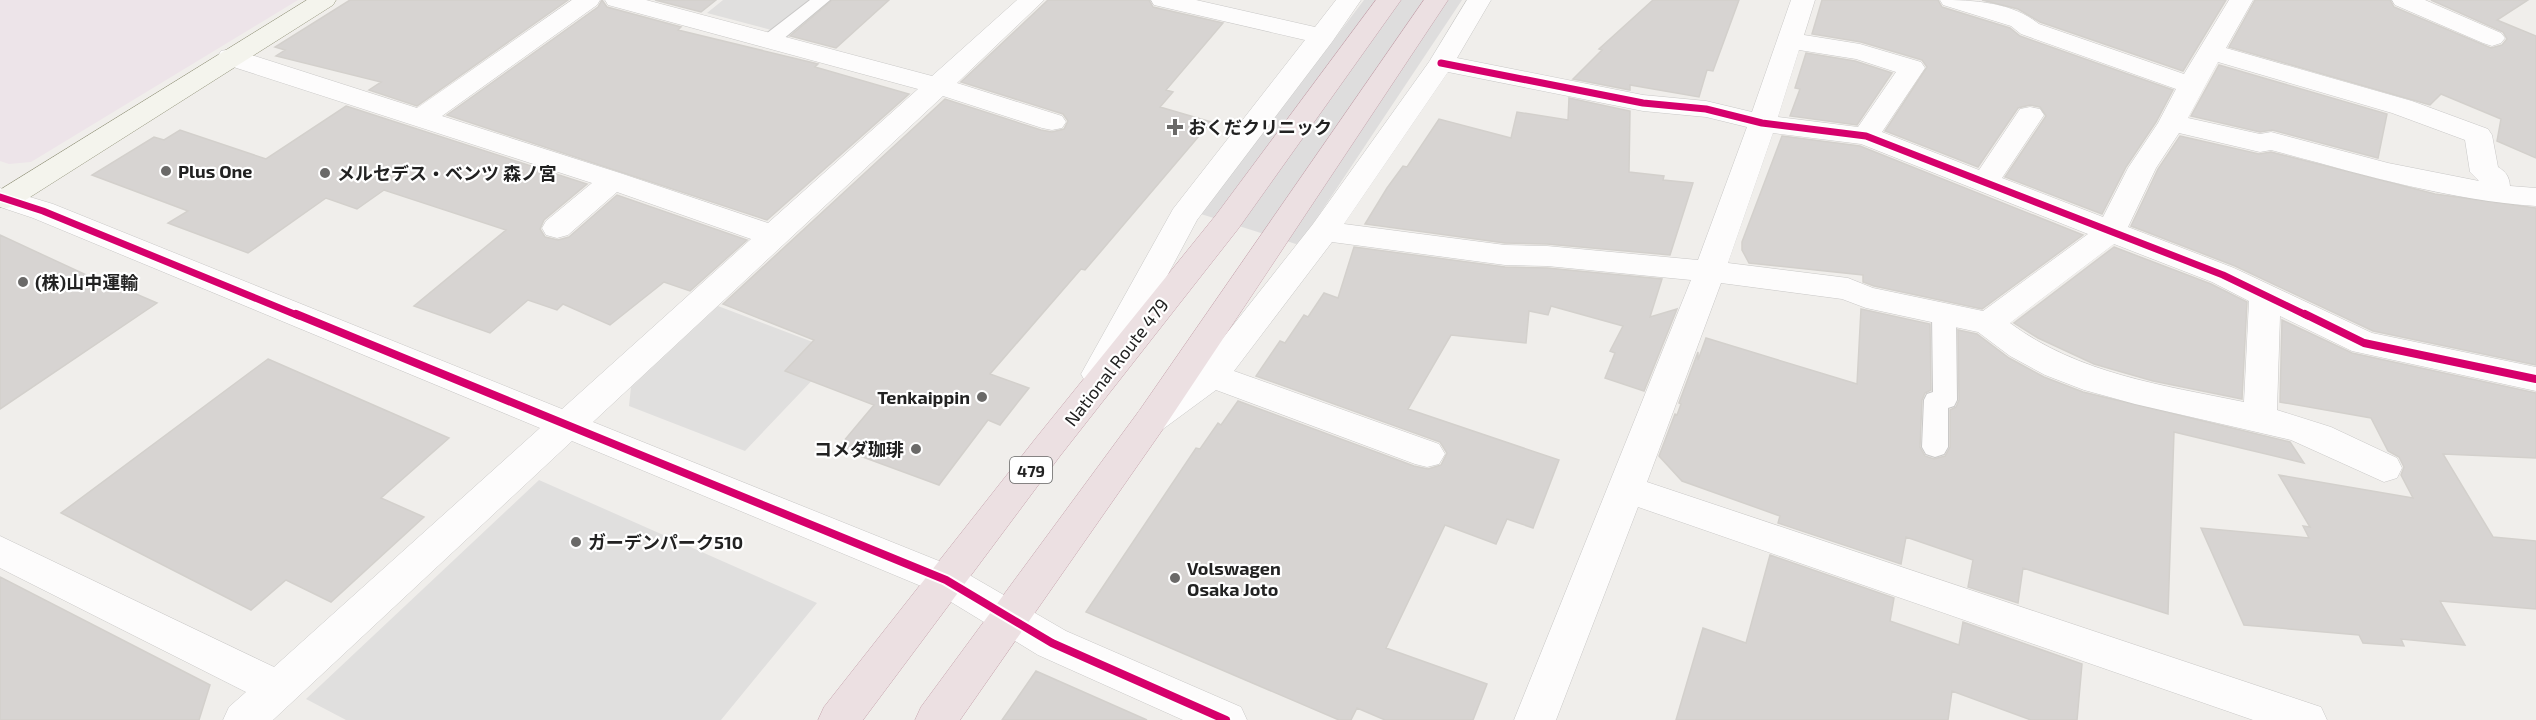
<svg xmlns="http://www.w3.org/2000/svg" width="2536" height="720" viewBox="0 0 2536 720" font-family="'Exo 2','Noto Sans JP',sans-serif">
  <rect width="100%" height="100%" fill="#f0eeeb"/>
  <path fill="#ede4e9" d="M0 0H298L31 162 9 164 0 161Z"/>
  <path fill="#e0dfde" d="M723 0H813L775 31 707 13Z
    M718 306 839 352 745 451 629 406 631 387Z
    M539 480 817 603 721 720H346L306 699Z"/>
  <path fill="#dedddd" d="M1364 0H1462L1299 245 1201 214Z"/>
  <path fill="#d7d4d2" stroke="#d3d0cc" stroke-width="1.5" d="M350 0H568L417 106 369 90 381 82 276 56 285 50 275 47Z
    M602 0 607 7 681 27 678 30 818 64 815 67 909 94 767 220 447 115 598 7Z
    M655 0H716L701 12Z
    M832 0H889L836 48 790 36Z
    M1048 0H1149L1153 7 1223 23 1166 90 1173 92 1160 107 1211 122 1085 270 1081 269 990 374 1029 388 1000 425 988 420 939 485 838 448 874 405 785 371 814 340 723 304 945 99 1041 130 1052 132 1064 129 1068 121 1063 114 961 82Z
    M1653 0H1739L1713 71 1707 70 1699 97 1630 85V90L1573 79 1602 50 1599 49Z
    M1822 0H1938L1942 7 2010 28 2020 36 2173 90 2156 122 2126 167 2102 214 2005 177 2046 116 2040 107 2030 105 2018 108 1978 167 1885 131 1927 67 1922 60 1861 42 1812 34Z
    M1982 0H2226L2183 71 2040 22 2018 9Z
    M2255 0H2390L2394 7 2491 48 2502 45 2507 39 2503 32 2431 0H2528L2497 20 2536 36V158L2497 141 2501 119 2441 94 2430 105 2229 47Z
    M1806 53 1855 61 1892 73 1857 125 1790 116 1800 89 1795 88Z
    M2219 65 2387 114 2378 158 2272 130 2260 132 2191 116Z
    M1569 98 1630 111 1629 172 1664 176 1663 180 1693 183 1670 255 1547 244 1505 243 1365 224 1387 188 1403 166 1407 167 1439 119 1511 138 1517 112 1568 120Z
    M346 106 587 184 544 220 540 229 545 237 558 240 569 237 617 195 747 240 690 291 664 282 610 325 563 304 557 310 528 300 490 333 414 306 506 230 384 190 357 209 326 198 248 253 168 223 188 211 92 175 154 137 164 140 180 130 266 159Z
    M1782 136 1860 146 2083 235 1982 309 1874 286 1863 282V275L1749 263 1742 250V242Z
    M2180 136 2259 154 2271 152 2435 194 2536 208V365L2373 331 2235 266 2131 226 2158 169Z
    M0 235 110 286 113 284 157 303 0 409Z
    M1354 247 1505 267 1547 268 1662 279 1650 317 1677 309 1644 391 1605 378 1615 353 1610 351 1623 326 1551 306 1548 315 1529 311 1526 343 1451 335 1408 409 1559 460 1533 528 1507 519 1496 544 1445 525 1386 648 1487 684 1473 720H1385L1357 708 1351 720H1339L1086 612 1196 448 1200 449 1218 423 1221 425 1238 401 1414 466 1428 469 1441 465 1447 453 1440 442 1256 376 1280 341 1285 343 1304 315 1308 317 1324 293 1338 298Z
    M2114 247 2211 284 2247 302 2242 399 2153 381 2094 364 2038 338 2014 323Z
    M1861 309 1930 324 1931 390 1925 393 1922 400 1920 447 1925 456 1934 459 1945 456 1950 447V410L1956 407 1959 400 1958 330 1977 334 2009 358 2044 377 2083 392 2290 442 2304 463 2174 432 2168 614 2023 568 2018 603 1968 587 1973 560 1906 537 1901 564 1778 523 1780 516 1682 481 1659 456 1675 414 1677 415 1681 404 1679 403 1698 352V360L1706 338 1857 384Z
    M2282 320 2352 353 2536 393V458L2443 454 2493 537 2536 541V609L2440 601 2465 645 2401 639 2404 646 2363 643 2359 635 2244 625 2201 528 2309 538 2303 526 2310 527 2279 475 2413 498 2401 475 2404 467 2399 457 2388 451 2371 418 2280 402Z
    M268 359 449 438 381 498 424 517 331 602 286 580 251 610 61 513Z
    M1770 555 1894 598 1890 621 1959 645 1963 622 2082 664 2077 720H2031L1952 691 1948 720H1676L1703 628 1746 643Z
    M0 577 210 685 199 720H0Z
    M1036 671 1147 720H1002Z"/>
  <g fill="none" stroke-linecap="round" stroke-linejoin="round">
    <g stroke="#c9c8c7" stroke-width="2">
      <path id="lane" d="M810 0H830L776 45H762L760 41 762 37Z
        M1944 306 1952 308 1956 314 1957 400 1954 406 1948 408V447L1944 454 1935 457 1926 454 1922 447 1924 400 1927 394 1933 392 1932 314 1936 308Z"/>
    </g>
    <g stroke="#c9c8c7" stroke-width="1">
      <path id="street" d="M572 0H600L597 5 442 116 623 174 768 223 918 89 608 5 605 0H646L932 76 1017 0H1044L957 83 1062 116 1066 122 1062 128 1052 130 1042 128 943 96 593 422 959 569 1066 631 1241 707 1247 720H1183L1038 655 933 591 572 441 273 720H223L229 707 246 692 0 568V536L274 667 540 428 33 218 0 207V188L53 204 562 409 751 239 617 192 568 235 557 238 546 235 542 228 546 221 592 183 221 63 217 57 221 51 230 49 239 51 417 108Z
        M1151 0H1196L1315 27 1336 0H1361L1332 42 1197 220 1110 383 1098 386 1086 383 1081 374 1173 209 1305 40 1154 5Z
        M1467 0H1491L1457 58 1643 95 1706 101 1752 112 1791 0H1815L1804 35 1860 44 1921 62 1925 68 1882 132 1979 170 2020 109 2030 107 2040 109 2044 115 2002 178 2103 217 2128 168 2158 123 2176 89 2021 34 2011 26 1943 5 1940 0C1973 0 2012 2 2039 24L2184 74 2229 0H2253L2226 48 2412 101 2488 129 2492 135 2498 167C2506 172 2509 176 2510 186L2536 188V206C2446 200 2358 173 2271 150L2260 152 2179 133 2156 168 2128 227 2234 268 2372 333 2536 367V391L2352 351 2280 316 2277 410 2331 427 2397 458 2402 468 2397 478 2384 482 2291 440 2135 404 2084 390 2045 375 2010 356 1978 332 1866 308 1842 299 1721 283 1647 482 2306 702 2321 707 2327 720H2253L1638 507 1556 720H1514L1691 280 1547 266 1505 265 1332 242 1234 371 1439 444 1445 454 1439 464 1427 467 1415 464 1216 390 1163 429 1151 433 1139 429 1134 420 1139 411 1200 367 1313 224 1429 62ZM1799 50 1856 59 1896 72 1858 127 1778 117ZM2218 62 2392 113 2465 140 2470 172 2479 181 2388 163 2271 132 2260 134 2188 118ZM1448 72 1643 111 1706 117 1747 127 1698 260 1547 246 1505 245 1344 224ZM1773 133 1861 144 2088 234 1983 311 1873 288 1848 278 1728 263ZM2114 244 2212 282 2249 301 2244 402C2162 385 2079 374 2010 323Z
        M2392 0H2425L2501 33 2505 38 2501 43 2492 46 2483 43 2395 5Z"/>
    </g>
    <g stroke="#999a82" stroke-width="1">
      <path id="secondary" d="M307 0H336L333 5 16 206 6 208 0 207V190Z"/>
    </g>
    <g stroke="#c5a2ac" stroke-width="1">
      <path id="highway" d="M1376 0H1401L1238 229 1060 456 863 720H818L824 707 1036 438 1216 215Z
        M1424 0H1448L1163 429 960 720H915L921 707 1139 411Z"/>
    </g>
    <use href="#lane" fill="#fdfcfc" fill-rule="evenodd"/>
    <use href="#street" fill="#fdfcfc" fill-rule="evenodd"/>
    <use href="#secondary" fill="#f4f4ed" fill-rule="evenodd"/>
    <use href="#highway" fill="#ece0e2" fill-rule="evenodd"/>
    <g stroke="#fff" stroke-width="10">
      <path id="cycleway-far1" d="M1441 63 1643 103 1706 109 1762 123 1866 136 2223 275 2308 316
        M0 197 43 211 299 316"/>
    </g>
    <g stroke="#fff" stroke-width="12">
      <path id="cycleway" d="M296 314 946 580 1052 643 1226 720
        M2305 314 2364 343 2536 379"/>
    </g>
    <use href="#cycleway-far1" stroke="#d6006c" stroke-width="7"/>
    <use href="#cycleway" stroke="#d6006c" stroke-width="8"/>
  </g>
  <g fill="#6a6968" stroke="#fff" stroke-width="2">
    <path d="M1172 118h6v6h6v6h-6v6h-6v-6h-6v-6h6z"/>
    <circle cx="166" cy="171" r="6"/>
    <circle cx="325" cy="173" r="6"/>
    <circle cx="23" cy="282" r="6"/>
    <circle cx="982" cy="397" r="6"/>
    <circle cx="916" cy="449" r="6"/>
    <circle cx="576" cy="542" r="6"/>
    <circle cx="1175" cy="578" r="6"/>
  </g>
  <g text-anchor="middle" dominant-baseline="central" stroke-width="4.5" stroke-linejoin="round" paint-order="stroke">
    <rect fill="#fff" stroke="#646464" stroke-width="1.5" x="1010" y="457" width="42" height="26" rx="4.5"/>
    <g font-size="16" font-weight="bold" fill="#222">
      <text x="1031" y="470">479</text>
    </g>
    <g font-size="18" font-weight="bold" fill="#222" stroke="#fff" text-anchor="start">
      <text x="1188" y="127">おくだクリニック</text>
      <text x="178" y="171">Plus One</text>
      <text x="337" y="173">メルセデス・ベンツ 森ノ宮</text>
      <text x="35" y="282">(株)山中運輸</text>
      <text x="970" y="397" text-anchor="end">Tenkaippin</text>
      <text x="904" y="449" text-anchor="end">コメダ珈琲</text>
      <text x="588" y="542">ガーデンパーク510</text>
      <text x="1187" y="568">Volswagen<tspan x="1187" dy="21">Osaka Joto</tspan></text>
    </g>
    <g font-size="18" fill="#222" stroke="#fff">
      <text transform="translate(1116 362) rotate(-52)">National Route 479</text>
    </g>
  </g>
</svg>
